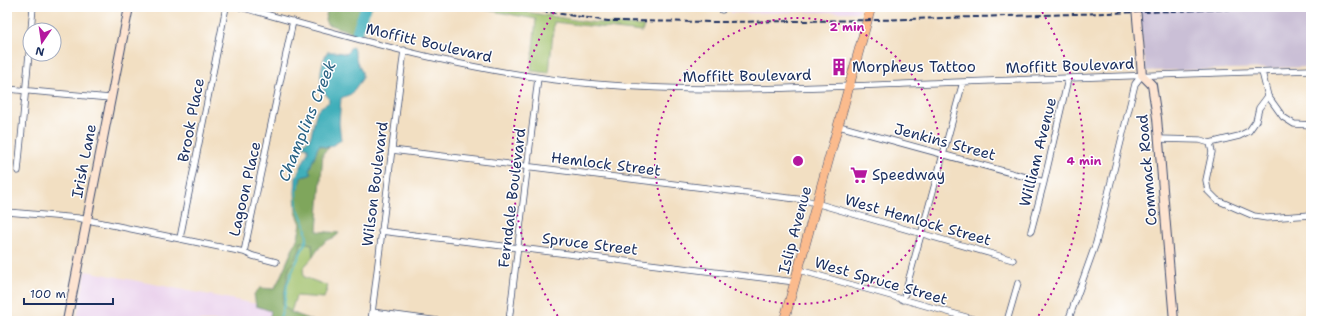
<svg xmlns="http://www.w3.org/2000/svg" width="1318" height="328" viewBox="0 0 1318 328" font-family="'Shantell Sans',sans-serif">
  <rect width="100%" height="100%" fill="#fff"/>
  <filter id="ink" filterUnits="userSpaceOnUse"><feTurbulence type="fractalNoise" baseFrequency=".025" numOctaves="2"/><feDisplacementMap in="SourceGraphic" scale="8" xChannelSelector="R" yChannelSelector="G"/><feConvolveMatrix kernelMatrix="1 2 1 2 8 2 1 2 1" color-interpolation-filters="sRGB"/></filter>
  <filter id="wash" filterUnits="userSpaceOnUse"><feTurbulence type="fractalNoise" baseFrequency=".012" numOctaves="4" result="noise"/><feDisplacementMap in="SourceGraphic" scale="16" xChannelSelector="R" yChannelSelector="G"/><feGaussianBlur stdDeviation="0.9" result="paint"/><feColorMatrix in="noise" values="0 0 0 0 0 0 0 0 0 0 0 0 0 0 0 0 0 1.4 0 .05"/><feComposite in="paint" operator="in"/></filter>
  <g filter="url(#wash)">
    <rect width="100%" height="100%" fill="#f2dfc2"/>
    <path fill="#ead1ec" d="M731 7H861L859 12 731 13Z
      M86 271 277 308 274 321H76Z"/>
    <path fill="#cabfd6" d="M1138 7H1311V67L1146 71Z"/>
    <path fill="#9fbf68" stroke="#5d7763" d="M471 7H495L587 22 644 26 642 32 554 22 549 73 531 71 536 19Z
      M301 242 312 244 313 257 303 268 304 277 328 286 324 298 296 296 291 312 282 305 289 269 300 250Z"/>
    <path fill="#7fa65c" stroke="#4d6a5d" d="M328 7H372L366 17 359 35 327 24 325 20Z
      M320 145 325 148 330 147 323 153 317 231 339 233C335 239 330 238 325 242 320 246 316 252 313 257L312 244 301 242 300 250 289 269 282 305 291 312 313 321H269L271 311 256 306 254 294 260 288 274 289 278 282 298 237 301 224 296 212 295 192 299 188 301 177 310 175 309 170 318 147Z"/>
    <path fill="#3fafba" stroke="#2d6f8c" d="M353 47 357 62 362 72V79L351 94 341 98 339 123 341 140C333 145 329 150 320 145L318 147 309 170 311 173 310 175 301 177 299 188 295 192 296 177 308 152V148L302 146 306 141 309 140C314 132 313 112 321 107 324 105 327 104 329 102 329 96 326 96 324 91 318 78 321 64 327 52H337L347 54 350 48Z"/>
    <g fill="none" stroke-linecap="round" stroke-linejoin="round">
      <path stroke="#3fafba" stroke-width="2" d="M279 321 284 305 287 285 291 274 307 239 305 225 297 207 296 190"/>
      <path stroke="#3fafba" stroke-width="11" d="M357 32 366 7"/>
    </g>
  </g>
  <g filter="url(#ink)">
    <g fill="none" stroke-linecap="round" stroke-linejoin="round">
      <g stroke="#3b496d" stroke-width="7">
        <path id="street" d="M240 7C356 39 474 74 595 84 698 93 801 88 904 84 1040 79 1175 74 1311 70
          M722 10V7
          M31 30 33 7
          M1262 72 1268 96 1283 117 1294 124 1311 125
          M7 89 110 98
          M839 126 1044 182
          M1159 139 1200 140 1210 143 1212 152 1206 180 1208 191 1217 200 1254 216 1267 218 1311 215
          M1210 143 1239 136 1249 131 1256 121 1259 108 1268 96
          M392 150 805 200 1013 260
          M18 171 30 43
          M7 212 78 218 244 252 253 256 276 262
          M381 231 795 282
          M1031 231 1044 182 1068 79
          M180 238 226 7
          M244 252 293 21
          M799 270 980 321
          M903 300 963 82
          M372 312 439 321
          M371 321 404 50
          M509 321 538 78
          M1007 321 1018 283
          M1068 321 1096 243 1135 84 1142 75"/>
      </g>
      <g stroke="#3b496d" stroke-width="10">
        <path id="secondary" d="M1136 7 1142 75 1152 85 1157 118 1174 321
          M67 321 129 7"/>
      </g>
      <g stroke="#3b496d" stroke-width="10">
        <path id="primary" d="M784 321 871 7"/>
      </g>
      <use href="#street" stroke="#fff" stroke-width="5.5"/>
      <use href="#secondary" stroke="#fde4d1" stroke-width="8"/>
      <use href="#primary" stroke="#fbbb8d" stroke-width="9"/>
      <path stroke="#1b2f5e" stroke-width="2" stroke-dasharray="6 3" stroke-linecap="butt" d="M515 7 608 21 721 22 877 20 1306 7"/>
    </g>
  </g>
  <g fill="none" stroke="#b5179e" stroke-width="2" stroke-dasharray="2 4">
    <circle cx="798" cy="161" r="143"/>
    <path d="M561 321A286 286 0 0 1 557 7M1039 7A286 286 0 0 1 1035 321"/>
  </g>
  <defs>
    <g id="building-bare" transform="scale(1.38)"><path d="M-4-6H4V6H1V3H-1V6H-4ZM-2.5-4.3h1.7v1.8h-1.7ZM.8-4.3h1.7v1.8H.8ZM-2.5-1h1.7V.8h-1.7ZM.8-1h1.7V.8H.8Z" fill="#b5179e" stroke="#fff" stroke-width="2.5" paint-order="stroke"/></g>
    <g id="supermarket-bare" transform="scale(1.38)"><path d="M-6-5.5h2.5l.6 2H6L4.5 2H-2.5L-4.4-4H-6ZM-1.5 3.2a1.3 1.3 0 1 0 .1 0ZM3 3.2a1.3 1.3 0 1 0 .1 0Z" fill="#b5179e" stroke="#fff" stroke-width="2.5" paint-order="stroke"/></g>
  </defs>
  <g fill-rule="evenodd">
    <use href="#building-bare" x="839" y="67"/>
    <use href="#supermarket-bare" x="859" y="175"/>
  </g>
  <g text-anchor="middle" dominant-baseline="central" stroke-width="3" stroke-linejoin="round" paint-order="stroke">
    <g font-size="15" fill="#1b2f5e" stroke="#fff">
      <text transform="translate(429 43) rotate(13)">Moffitt Boulevard</text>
      <text transform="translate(1070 66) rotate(-2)">Moffitt Boulevard</text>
      <text transform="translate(747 76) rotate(-1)">Moffitt Boulevard</text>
      <text transform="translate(191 120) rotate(-79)">Brook Place</text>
      <text transform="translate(945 142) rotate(15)">Jenkins Street</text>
      <text transform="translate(1038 152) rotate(-76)">William Avenue</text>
      <text transform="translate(84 161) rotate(-79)">Irish Lane</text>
      <text transform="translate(606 164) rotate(7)">Hemlock Street</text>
      <text transform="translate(1147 170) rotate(-95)">Commack Road</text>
      <text transform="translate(375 184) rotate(-83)">Wilson Boulevard</text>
      <text transform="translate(245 189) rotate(-77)">Lagoon Place</text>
      <text transform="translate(512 198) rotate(-83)">Ferndale Boulevard</text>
      <text transform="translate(918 220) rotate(16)">West Hemlock Street</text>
      <text transform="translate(795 230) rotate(-75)">Islip Avenue</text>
      <text transform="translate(590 244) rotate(7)">Spruce Street</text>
      <text transform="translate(881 281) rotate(16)">West Spruce Street</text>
    </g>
    <g font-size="15" fill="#1b2f5e" stroke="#fff" text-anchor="start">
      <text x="852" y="67">Morpheus Tattoo</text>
      <text x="872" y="175">Speedway</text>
    </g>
    <g font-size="16" font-style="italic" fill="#296283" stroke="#fff">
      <text transform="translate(307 121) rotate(-68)">Champlins Creek</text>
    </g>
  </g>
  <circle cx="798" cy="161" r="6" fill="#b5179e" stroke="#fff" stroke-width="2"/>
  <g font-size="12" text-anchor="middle" font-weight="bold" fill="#b5179e" stroke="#fff" stroke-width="3" stroke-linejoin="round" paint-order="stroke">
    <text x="847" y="31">2 min</text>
    <text x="1084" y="165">4 min</text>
  </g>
  <rect width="1318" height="328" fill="none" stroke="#fff" stroke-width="24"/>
  <g transform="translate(42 42) rotate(193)"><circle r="19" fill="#ffffff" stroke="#a4acbf"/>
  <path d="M0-3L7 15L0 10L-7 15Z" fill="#b5179e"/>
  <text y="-6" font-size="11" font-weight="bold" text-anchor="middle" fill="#1b2f5e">N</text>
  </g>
  <path d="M24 298v6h89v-6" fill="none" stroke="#1b2f5e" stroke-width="2"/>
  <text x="30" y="298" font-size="12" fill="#1b2f5e" stroke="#ffffff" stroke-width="3" paint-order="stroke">100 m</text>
</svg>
